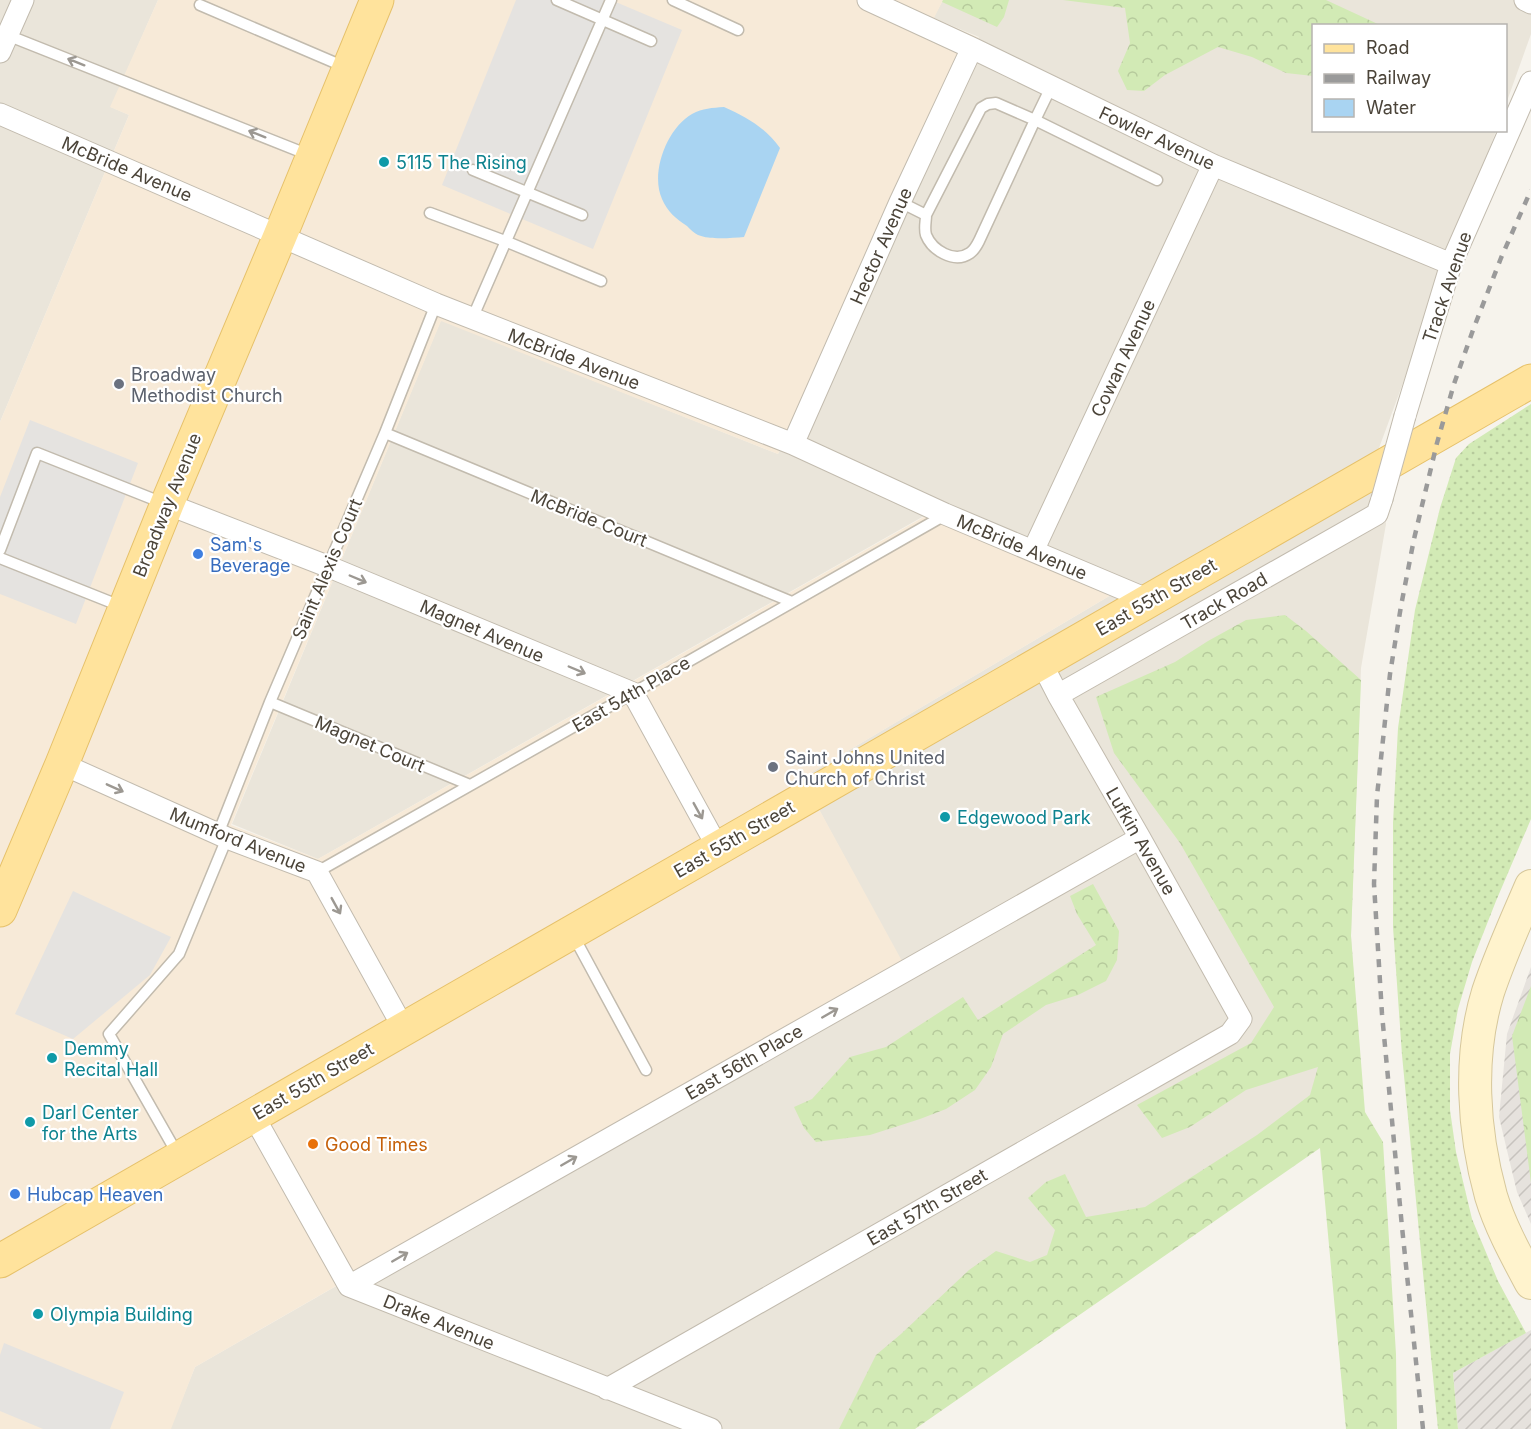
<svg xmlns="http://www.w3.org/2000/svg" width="1531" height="1429" viewBox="0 0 1531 1429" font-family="Inter,sans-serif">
  <defs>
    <pattern id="industrial-furrows" width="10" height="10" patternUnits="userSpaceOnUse" patternTransform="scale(1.5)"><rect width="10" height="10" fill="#e6e2dd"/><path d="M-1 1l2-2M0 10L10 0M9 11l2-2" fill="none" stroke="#c7c3be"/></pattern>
    <pattern id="grass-dots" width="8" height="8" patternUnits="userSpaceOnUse" patternTransform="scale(1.5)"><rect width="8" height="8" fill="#d2eab5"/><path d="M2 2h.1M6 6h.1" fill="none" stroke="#b6ca9c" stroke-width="1.8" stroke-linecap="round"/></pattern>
    <pattern id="forest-crowns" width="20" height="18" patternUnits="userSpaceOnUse" patternTransform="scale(1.5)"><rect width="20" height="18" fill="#d2eab5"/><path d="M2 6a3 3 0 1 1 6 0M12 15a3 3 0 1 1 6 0" fill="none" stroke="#b6ca9c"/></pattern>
  </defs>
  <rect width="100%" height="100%" fill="#f6f3ec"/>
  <path fill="#eae5da" d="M0 0H158L111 107 129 115 0 422Z
    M943 0H1531V34L1506 104V26H1314V130L1496 131 1379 448 1386 524 1361 668 1351 935 1361 1087 914 1429H170L195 1367 901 962 802 778 1111 595 924 516 318 859 232 824 441 320 778 454 979 37 933 18Z"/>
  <path fill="#f7ead8" d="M158 0H943L934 18 979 38 778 454 441 321 231 825 318 859 929 514 1111 595 802 778 902 961 195 1367 171 1429H0V422L129 115 110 107Z"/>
  <path fill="url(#industrial-furrows)" d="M1531 967V1224L1517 1192 1499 1117 1507 1034Z
    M1531 1330V1429H1458L1453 1373Z"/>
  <path fill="url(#grass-dots)" d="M1531 404V819L1496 901 1472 962 1458 1009 1450 1054V1110L1456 1152 1472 1219 1498 1281 1526 1333 1453 1373 1458 1429H1438L1402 1055 1393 927V823L1398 728 1415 610 1440 508 1456 458 1469 444Z"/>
  <path fill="url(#forest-crowns)" d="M943 0H1009L1004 17 997 27 942 2Z
    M1063 0H1326L1380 25 1314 26 1313 76 1286 73 1252 57 1218 47 1165 75 1144 91 1127 90 1118 71 1130 43 1125 8Z
    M1285 615 1306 631 1361 680 1351 936 1365 1112 1383 1142 1396 1354 1397 1429H1346L1320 1148 915 1429H839L876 1355 901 1334 969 1270 996 1251 1030 1262 1047 1255 1055 1230 1028 1198 1046 1182 1065 1174 1086 1217 1145 1207 1257 1135 1310 1095 1318 1067 1246 1090 1190 1127 1162 1138 1137 1105 1251 1043 1274 1007 1180 843 1114 753 1096 697 1175 662 1208 641 1246 620Z
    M1093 884 1119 931 1117 960 1106 981 1078 995 1046 1005 1003 1034 991 1067 975 1090 946 1109 920 1119 870 1135 816 1142 804 1128 794 1107 812 1099 850 1057 886 1047 963 997 978 1020 1096 945 1077 914 1070 896Z
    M1531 986V1183L1512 1036Z"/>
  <path fill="#e5e3e0" d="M516 0H611L682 30 593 249 442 185Z
    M30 420 138 463 76 624 0 594V497Z
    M73 891 171 937 150 975 73 1039 15 1014Z
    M4 1343 124 1392 110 1429H43L0 1411V1355Z"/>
  <path fill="#a9d4f2" d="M724 107C746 117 765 127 780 148L744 237C731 238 710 240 698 235 694 233 690 229 687 226 676 219 667 211 662 199 650 173 667 128 692 114 703 108 712 108 724 107Z"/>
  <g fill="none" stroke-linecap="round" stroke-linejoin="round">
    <g stroke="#c2bbae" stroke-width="13">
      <path id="lane" d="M557 0 651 41
        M673 0 738 30
        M200 5 345 67
        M7 35 309 155
        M1051 87 1035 120 1157 180
        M996 103 1035 120 979 241C977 245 973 251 970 253 954 264 932 250 926 235 924 228 926 222 926 215L981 108 988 104Z
        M473 170 582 215
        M900 202 926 215
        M430 213 505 241 601 281
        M472 319 611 0
        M385 433 792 602
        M0 550 37 453 163 503
        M0 558 123 607
        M270 702 470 785
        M218 834 270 702 385 433 436 304
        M317 872 633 693 945 515
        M573 935 646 1070
        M178 1155 109 1034 179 954 227 838"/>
    </g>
    <g stroke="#c2bbae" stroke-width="23">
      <path id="street" d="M868 0 972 48 1213 165 1451 264
        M1525 0 1531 3
        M0 52 23 0
        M0 114 436 304 793 444 945 514 1149 600
        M1405 416 1451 264 1531 82
        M793 444 900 202 972 48
        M167 504 327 566 633 693 718 848
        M1033 551 1213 165
        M1058 695 1377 514 1382 499
        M62 764 227 838 317 872 404 1029
        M253 1115 349 1286 711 1429
        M349 1286 1140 838
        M607 1389 1230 1034 1241 1019 1140 838 1058 695 1041 662"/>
    </g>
    <g stroke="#d6c79b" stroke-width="34">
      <path id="secondary" d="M1531 886C1516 921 1500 956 1488 992 1468 1057 1473 1131 1491 1196 1500 1226 1516 1255 1531 1283"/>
    </g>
    <g stroke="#e6c16a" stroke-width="35">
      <path id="primary" d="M0 910 62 764 167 504 280 236 377 0
        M0 1261 1531 381"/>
    </g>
    <use href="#lane" stroke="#fff" stroke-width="10"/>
    <use href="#street" stroke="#fff" stroke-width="21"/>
    <use href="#secondary" stroke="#fff3cd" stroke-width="32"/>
    <use href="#primary" stroke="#ffe39c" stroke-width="33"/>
    <path stroke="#9a9a9a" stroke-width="4.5" stroke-dasharray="8 8" stroke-linecap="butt" d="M1423 1429 1402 1227 1382 1014 1374 884 1377 796 1390 674 1401 606 1414 539 1437 443 1454 384 1473 330 1501 258 1531 190"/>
    <g stroke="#c2bbae" stroke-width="23" stroke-linecap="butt">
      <path id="street-bridge" d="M1382 499 1405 416"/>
    </g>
    <use href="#street-bridge" stroke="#fff" stroke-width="21"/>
  </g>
  <defs><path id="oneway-shaft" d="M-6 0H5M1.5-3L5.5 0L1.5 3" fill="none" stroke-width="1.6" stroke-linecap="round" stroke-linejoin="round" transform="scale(1.5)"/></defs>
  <g stroke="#9c9892">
    <use href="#oneway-shaft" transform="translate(76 62) rotate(-158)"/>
    <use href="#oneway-shaft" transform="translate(257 134) rotate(-158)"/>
    <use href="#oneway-shaft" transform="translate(358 579) rotate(23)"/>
    <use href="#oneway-shaft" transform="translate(577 670) rotate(23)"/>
    <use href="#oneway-shaft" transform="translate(115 788) rotate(24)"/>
    <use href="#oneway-shaft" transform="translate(698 811) rotate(61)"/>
    <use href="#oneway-shaft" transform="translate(336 906) rotate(61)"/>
    <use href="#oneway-shaft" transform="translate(830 1013) rotate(-30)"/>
    <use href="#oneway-shaft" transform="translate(569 1161) rotate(-30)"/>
    <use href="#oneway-shaft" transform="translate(400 1257) rotate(-30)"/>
  </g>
  <g fill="#0f9aa8" stroke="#fff" stroke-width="2">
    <circle cx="384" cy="162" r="6"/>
    <circle cx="945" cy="817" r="6"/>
    <circle cx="52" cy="1058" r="6"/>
    <circle cx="30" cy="1122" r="6"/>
    <circle cx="38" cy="1314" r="6"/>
  </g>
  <g fill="#6b7280" stroke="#fff" stroke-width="2">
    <circle cx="119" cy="384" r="6"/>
    <circle cx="773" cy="767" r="6"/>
  </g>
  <g fill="#3f7fe0" stroke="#fff" stroke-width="2">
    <circle cx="198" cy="554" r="6"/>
    <circle cx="15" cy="1194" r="6"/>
  </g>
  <circle fill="#e8710a" stroke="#fff" stroke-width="2" cx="313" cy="1144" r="6"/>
  <g text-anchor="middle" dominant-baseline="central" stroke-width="4.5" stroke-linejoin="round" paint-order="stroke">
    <g font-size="18" fill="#4b4439" stroke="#fff">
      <text transform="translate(1157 138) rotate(25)">Fowler Avenue</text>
      <text transform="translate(127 169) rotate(23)">McBride Avenue</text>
      <text transform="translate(881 246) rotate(-66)">Hector Avenue</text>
      <text transform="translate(1447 287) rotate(-71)">Track Avenue</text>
      <text transform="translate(1123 358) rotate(-65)">Cowan Avenue</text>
      <text transform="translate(574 359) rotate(21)">McBride Avenue</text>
      <text transform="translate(167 505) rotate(-68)">Broadway Avenue</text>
      <text transform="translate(589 518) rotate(22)">McBride Court</text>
      <text transform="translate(1022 547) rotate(23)">McBride Avenue</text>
      <text transform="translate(327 569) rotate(-67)">Saint Alexis Court</text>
      <text transform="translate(1156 597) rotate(-30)">East 55th Street</text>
      <text transform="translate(1224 601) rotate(-30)">Track Road</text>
      <text transform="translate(482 631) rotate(23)">Magnet Avenue</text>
      <text transform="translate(631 694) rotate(-30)">East 54th Place</text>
      <text transform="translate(370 744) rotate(23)">Magnet Court</text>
      <text transform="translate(734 839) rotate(-30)">East 55th Street</text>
      <text transform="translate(238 840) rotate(22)">Mumford Avenue</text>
      <text transform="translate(1141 841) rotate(60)">Lufkin Avenue</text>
      <text transform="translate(744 1062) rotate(-30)">East 56th Place</text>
      <text transform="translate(313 1081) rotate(-30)">East 55th Street</text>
      <text transform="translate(927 1207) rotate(-30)">East 57th Street</text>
      <text transform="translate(439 1322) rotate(22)">Drake Avenue</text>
    </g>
    <g font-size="18" fill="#0d838f" stroke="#fff" text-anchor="start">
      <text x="396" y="162">5115 The Rising</text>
      <text x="957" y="817">Edgewood Park</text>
      <text x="64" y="1048">Demmy<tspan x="64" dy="21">Recital Hall</tspan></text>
      <text x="42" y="1112">Darl Center<tspan x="42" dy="21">for the Arts</tspan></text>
      <text x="50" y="1314">Olympia Building</text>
    </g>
    <g font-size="18" fill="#5b616d" stroke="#fff" text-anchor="start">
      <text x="131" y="374">Broadway<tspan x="131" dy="21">Methodist Church</tspan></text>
      <text x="785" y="757">Saint Johns United<tspan x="785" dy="21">Church of Christ</tspan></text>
    </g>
    <g font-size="18" fill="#366cbe" stroke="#fff" text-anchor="start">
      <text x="210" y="544">Sam's<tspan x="210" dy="21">Beverage</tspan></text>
      <text x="27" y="1194">Hubcap Heaven</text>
    </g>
    <g font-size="18" fill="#c56008" stroke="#fff" text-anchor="start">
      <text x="325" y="1144">Good Times</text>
    </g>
  </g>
  <rect x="1312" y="24" width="195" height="108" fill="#ffffff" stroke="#b7b4b0" stroke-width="1.5"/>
  <rect x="1324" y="44" width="30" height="9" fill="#ffe39c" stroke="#b7b4b0" stroke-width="1.5"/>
  <text x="1366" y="54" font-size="18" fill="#4b4439">Road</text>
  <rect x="1324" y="74" width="30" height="9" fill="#9a9a9a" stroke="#b7b4b0" stroke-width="1.5"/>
  <text x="1366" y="84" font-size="18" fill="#4b4439">Railway</text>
  <rect x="1324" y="99" width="30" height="18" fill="#a9d4f2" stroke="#b7b4b0" stroke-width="1.5"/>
  <text x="1366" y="114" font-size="18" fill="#4b4439">Water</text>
</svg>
